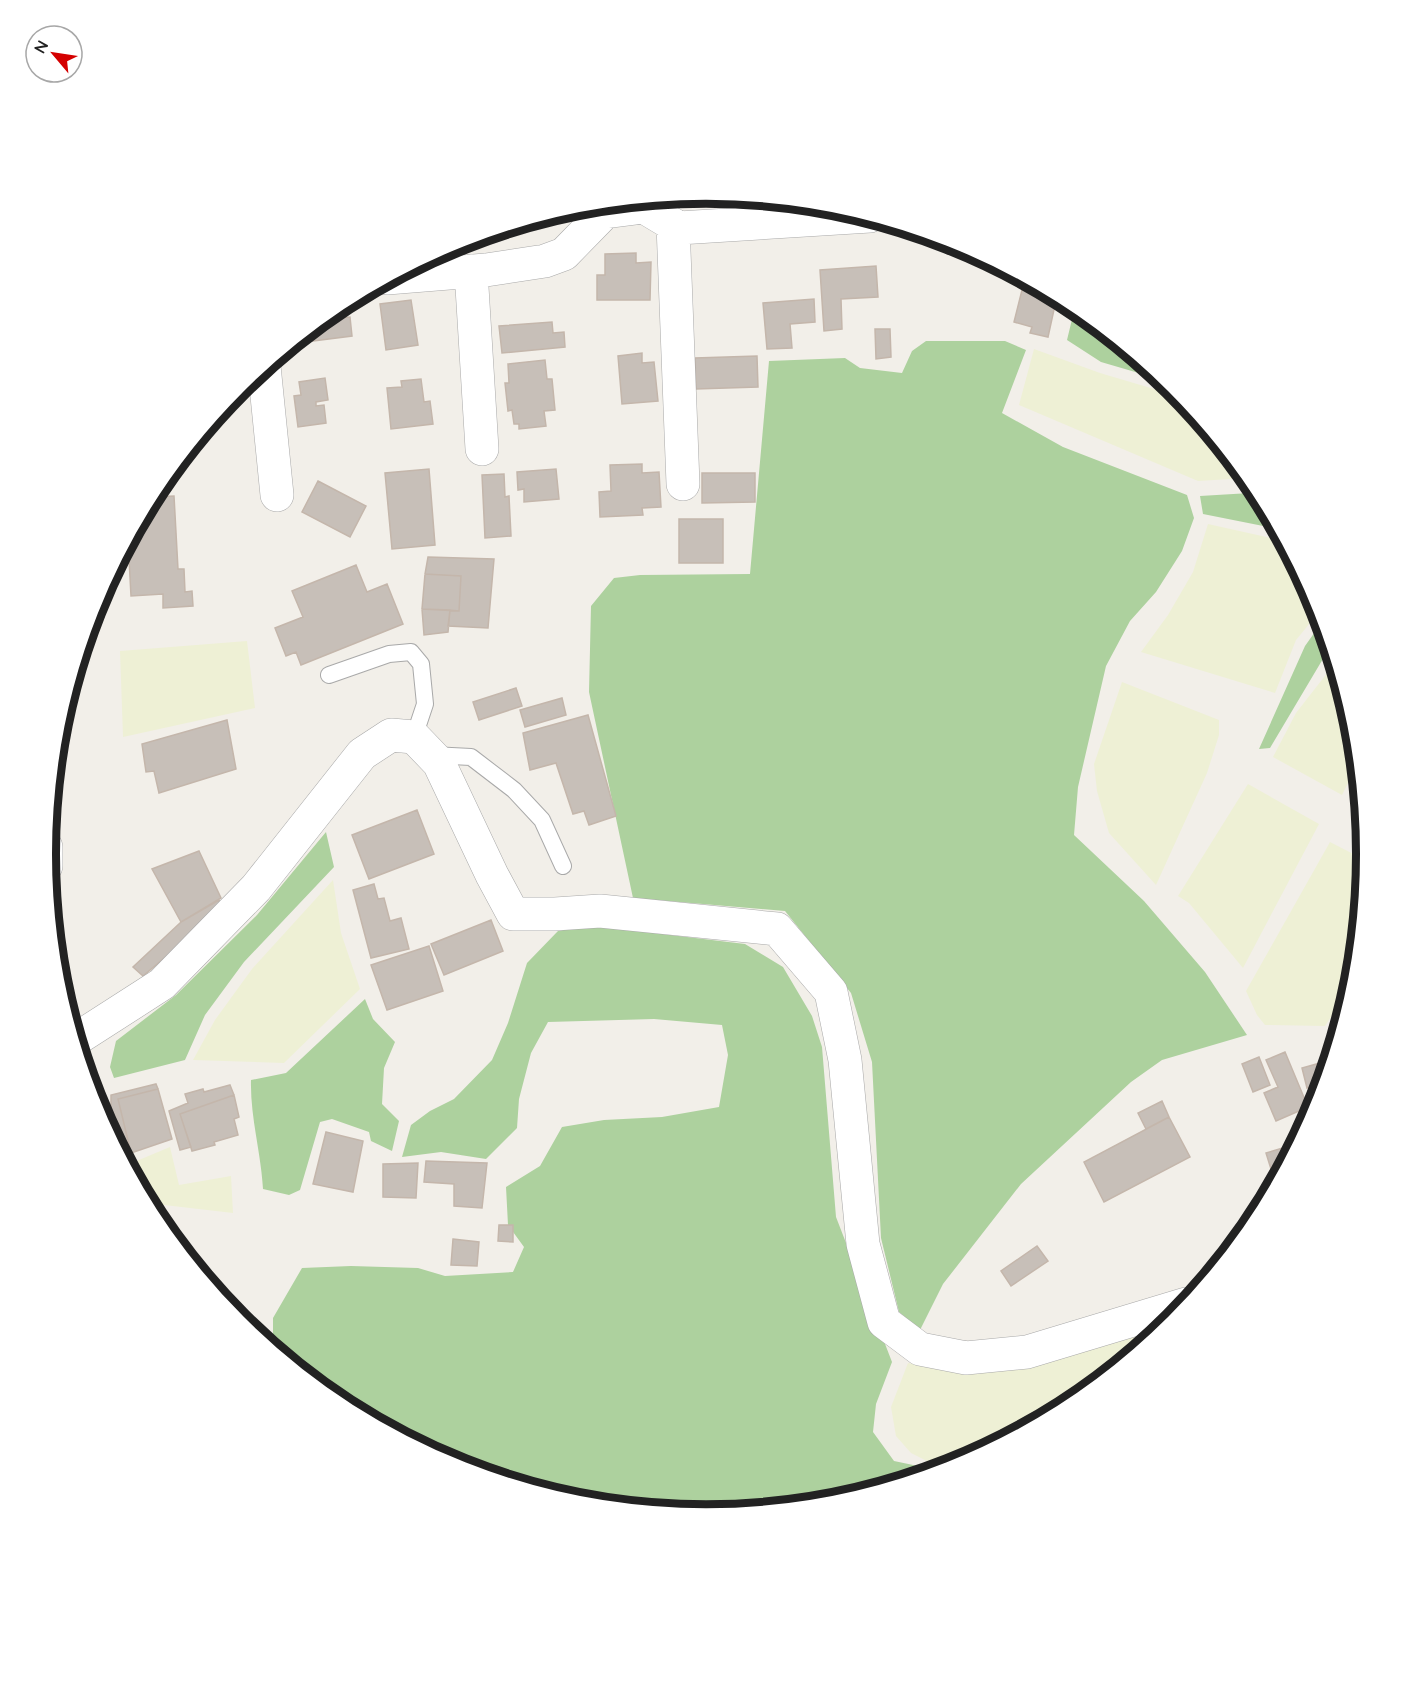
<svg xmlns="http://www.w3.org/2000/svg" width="1411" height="1707" viewBox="0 0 1411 1707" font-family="Quicksand,sans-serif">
  <rect width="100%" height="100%" fill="#f2efe9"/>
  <path fill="#eef0d5" d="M1034 349 1100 373 1181 397 1247 478 1198 481 1019 405Z
    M1208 524 1284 541 1316 601 1319 612 1296 640 1275 693 1141 652 1168 615 1193 572Z
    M247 641 255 708 123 737 120 651Z
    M1335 663 1353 725 1357 765 1342 795 1273 757 1296 713Z
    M1122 682 1219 720V735L1207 773 1156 885 1109 833 1097 791 1094 764Z
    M1248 784 1319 824 1243 968 1189 903 1178 896Z
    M1330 842 1365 860 1353 984 1325 1026 1265 1025 1257 1015 1246 991Z
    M333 880 341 933 360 989 284 1063 193 1060 215 1020 252 969Z
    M170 1147 179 1185 231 1176 233 1213 147 1203 127 1165Z
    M1172 1321 1072 1403 977 1453 937 1466 911 1453 896 1436 891 1407 908 1363 964 1372Z"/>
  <path fill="#add19e" d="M1075 307 1166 381 1101 362 1067 340Z
    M926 341H1005L1026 350 1002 413 1063 447 1187 495 1194 518 1182 551 1156 592 1130 621 1106 666 1078 787 1074 835 1144 901 1205 972 1247 1035 1162 1060 1131 1082 1021 1184 943 1284 920 1330 899 1312 881 1238 872 1062 851 993 785 911 633 898 589 692 591 606 614 578 640 575 750 574 769 361 845 358 860 368 902 373 912 351Z
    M1256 489 1278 529 1203 514 1200 496 1250 493Z
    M1322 622 1330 647 1270 748 1259 749 1305 646Z
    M326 832 334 867 244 962 205 1015 185 1060 114 1078 110 1067 116 1041 176 995 257 915Z
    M587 925 745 944 783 967 812 1016 822 1047 836 1217 892 1362 876 1404 873 1432 894 1461 937 1470 834 1501 705 1514 576 1501 452 1464 338 1402 273 1349V1318L302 1268 351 1266 418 1268 445 1276 513 1272 524 1247 508 1225 506 1187 540 1166 562 1127 604 1120 662 1117 719 1107 728 1055 722 1025 654 1019 548 1022 531 1053 519 1099 517 1128 486 1159 441 1152 402 1157 411 1125 430 1111 454 1099 492 1060 508 1023 527 963 558 931Z
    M365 999 373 1019 395 1042 384 1068 382 1104 399 1121 392 1151 371 1141 369 1132 332 1119 320 1122 300 1190 289 1195 263 1189C261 1153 250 1116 251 1080L286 1073Z"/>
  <path fill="#c7bfb8" stroke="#c4b6ab" stroke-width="1.5" d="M636 253V263L651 262 650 300H597V275H605V254Z
    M876 266 878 297 841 299 842 329 824 331 820 270Z
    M1023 286 1051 293 1057 296 1048 337 1030 333 1032 327 1014 322Z
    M814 299 815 322 790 324 792 348 767 349 763 303Z
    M411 300 418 345 386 350 380 304Z
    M338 309 339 318 350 317 352 336 290 344 332 310Z
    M552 322 553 333 564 332 565 347 502 353 499 326Z
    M875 329H890L891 357 876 359Z
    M642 353V363L654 362 658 401 622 404 618 356Z
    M757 356 758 387 696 389 695 358Z
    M545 360 547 379H552L555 410 544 411 546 426 519 429V424H514L512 410 508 411 505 383H509L508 364Z
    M325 378 328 400 316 402V406L324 405 326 423 298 427 294 396 301 395 299 382Z
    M421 379 424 402 430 401 433 424 391 429 387 388 402 387 401 381Z
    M642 464V473L659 472 661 507 642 508 643 515 600 517 599 492 611 491 610 465Z
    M429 469 435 545 392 549 385 473Z
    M556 469 559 499 524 502V489L518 490 517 472Z
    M702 473H755V502L702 503Z
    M504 474 505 497 509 496 511 536 485 538 482 475Z
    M318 481 366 506 350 537 302 512Z
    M174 496 178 569H184L185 592 192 591 193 606 163 608V594L131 596 128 540 151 497Z
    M679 519H723V563H679Z
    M428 557 494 559 488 628 448 626 450 610 459 611 461 576 425 574Z
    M356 565 367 592 387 584 403 624 301 665 296 652 286 656 275 628 303 617 292 591Z
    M425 574 461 576 459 611 422 609Z
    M422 609 450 610 448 632 424 635Z
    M516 688 522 706 479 720 473 702Z
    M562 698 566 715 525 727 520 710Z
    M588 715 616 816 589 825 584 811 573 814 556 763 530 770 523 733Z
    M227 720 236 769 159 793 154 771 146 772 142 744Z
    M417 810 434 854 369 879 352 835Z
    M199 851 221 898 181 922 152 869Z
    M374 884 378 899 384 898 390 921 401 918 409 949 371 958 353 890Z
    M219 900 221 904 189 937 143 976 133 967 181 922Z
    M491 920 503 951 444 975 431 944Z
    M429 946 443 991 387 1010 371 965Z
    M1285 1052 1308 1107 1276 1121 1264 1093 1278 1087 1266 1060Z
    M1259 1057 1270 1085 1253 1092 1242 1064Z
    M1320 1063 1324 1078 1323 1084 1307 1088 1302 1068Z
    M156 1084 158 1089 118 1099 131 1153 122 1157 111 1135V1095Z
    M230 1085 234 1095 180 1114 191 1147 180 1150 169 1111 188 1103 185 1094 203 1089 204 1092Z
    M158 1089 172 1139 131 1153 118 1099Z
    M234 1095 239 1117 234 1119 238 1135 214 1142 215 1145 192 1151 180 1114Z
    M1162 1101 1169 1117 1146 1129 1138 1113Z
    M1169 1117 1190 1157 1104 1202 1084 1162Z
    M326 1132 363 1141 353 1192 313 1184Z
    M1296 1144 1275 1182 1266 1153Z
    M426 1161 487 1163 482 1208 454 1206V1184L424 1182Z
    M418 1163 416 1198 383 1197V1164Z
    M499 1225H513V1242L498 1241Z
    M453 1239 479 1242 477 1266 451 1265Z
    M1037 1246 1048 1261 1011 1286 1001 1271Z"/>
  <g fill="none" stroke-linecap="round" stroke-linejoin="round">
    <g stroke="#a9a9a9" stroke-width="18">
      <path id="service" d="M329 675 389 654 411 652 421 664 425 704 414 737
        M432 755 471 757 514 790 542 820 563 866"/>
    </g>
    <g stroke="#a9a9a9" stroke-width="34">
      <path id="minor" d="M673 225 683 484
        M471 271 482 449
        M387 278 486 270 545 261 564 254 605 212 644 207 679 228 870 216
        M264 366 277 495
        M75 1040 162 984 256 888 362 754 391 735 414 737 439 763 492 875 513 914H555L600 911 777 929 831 992 845 1060 863 1244 884 1322 920 1349 966 1358 1027 1352 1186 1304"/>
    </g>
    <g stroke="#a9a9a9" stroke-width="34">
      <path id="tertiary" d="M46 847V866"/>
    </g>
    <use href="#service" stroke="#fff" stroke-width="16"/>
    <use href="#minor" stroke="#fff" stroke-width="33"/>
    <use href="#tertiary" stroke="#fff" stroke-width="33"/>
  </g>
  <path d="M0 0H1411V1707H0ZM56 854a650 650 0 1 1 1300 0a650 650 0 1 1-1300 0Z" fill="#fff" fill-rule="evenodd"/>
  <path fill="none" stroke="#222" stroke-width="8" d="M56 854a650 650 0 1 1 1300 0a650 650 0 1 1-1300 0Z"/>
  <g transform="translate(54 54) rotate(299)"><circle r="28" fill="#ffffff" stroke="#a7a7a7" stroke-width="1.5"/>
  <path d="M0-4.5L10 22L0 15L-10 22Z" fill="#d40000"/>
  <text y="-9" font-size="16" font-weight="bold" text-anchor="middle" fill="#222222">N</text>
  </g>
</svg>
